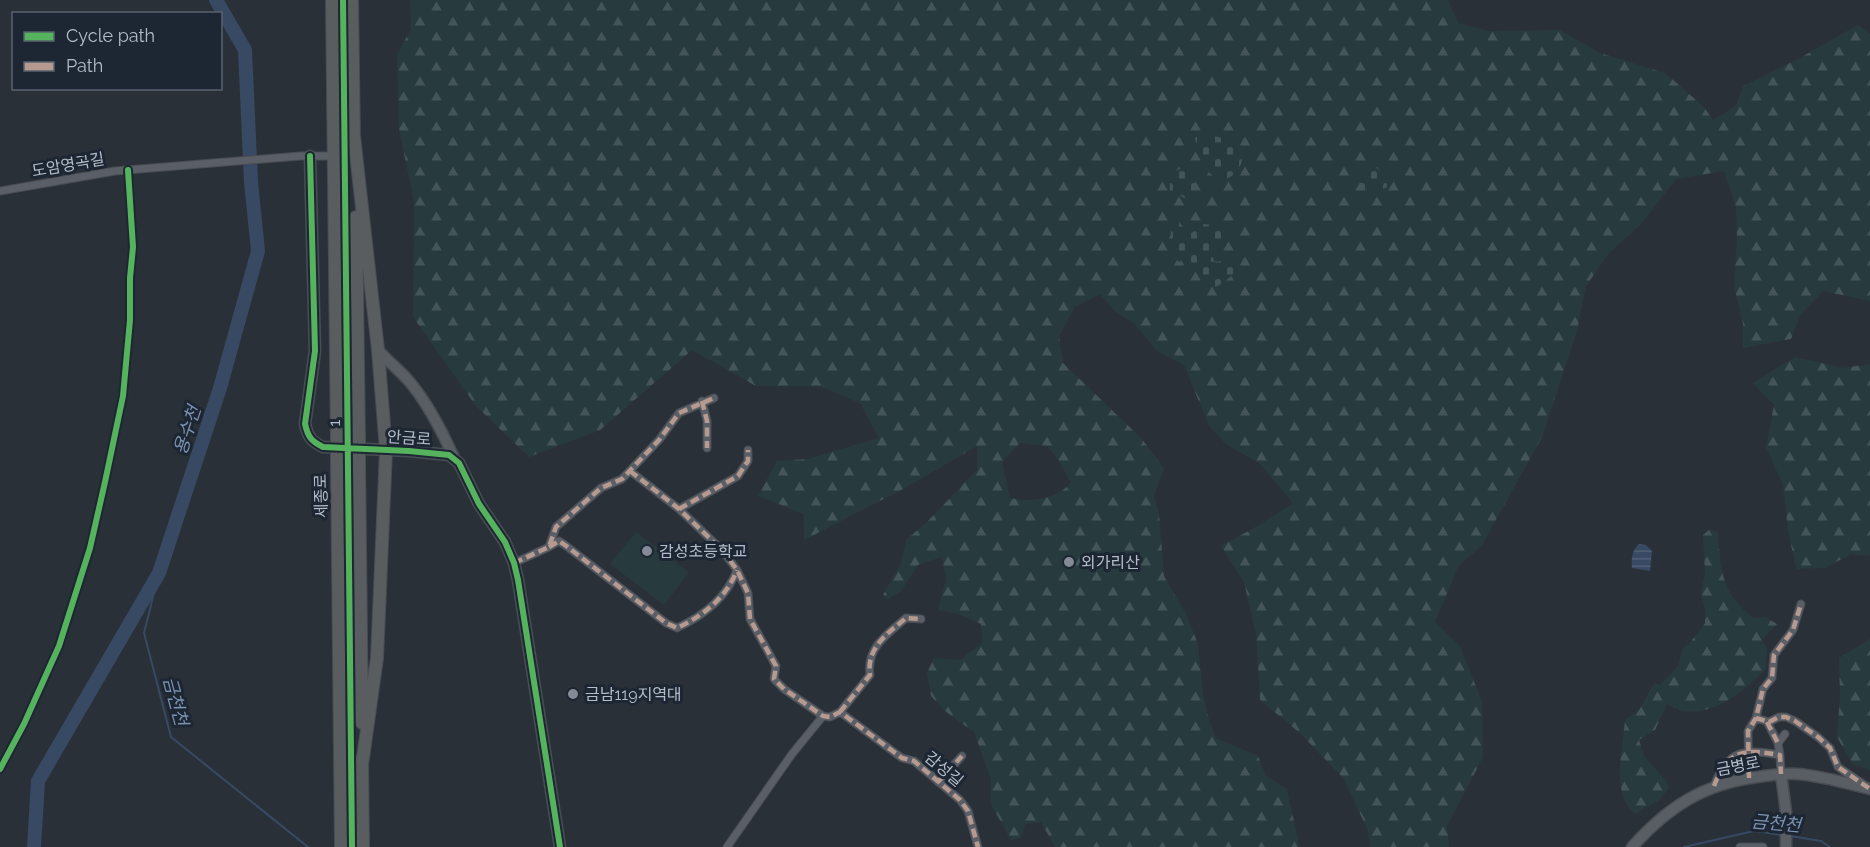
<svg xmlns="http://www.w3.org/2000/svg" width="1870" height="847" viewBox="0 0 1870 847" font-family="Raleway,'Noto Sans KR',sans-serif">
  <defs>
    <pattern id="forest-firs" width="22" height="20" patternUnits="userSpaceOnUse" patternTransform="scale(1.5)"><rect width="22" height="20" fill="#273a3e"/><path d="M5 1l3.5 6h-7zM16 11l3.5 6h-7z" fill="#445559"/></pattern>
    <pattern id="cemetery-stones" width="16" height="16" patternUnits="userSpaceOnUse" patternTransform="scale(1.5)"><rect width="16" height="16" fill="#273a3e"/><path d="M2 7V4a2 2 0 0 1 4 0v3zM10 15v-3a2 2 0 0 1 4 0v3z" fill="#445559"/></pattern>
    <pattern id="water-rules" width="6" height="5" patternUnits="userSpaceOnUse" patternTransform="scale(1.5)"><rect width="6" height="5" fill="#384963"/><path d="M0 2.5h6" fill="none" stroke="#526178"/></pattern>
  </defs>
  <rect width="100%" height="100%" fill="#2a3038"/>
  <path fill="url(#forest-firs)" fill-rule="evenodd" d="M410 0H1448L1458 23 1489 31 1560 30 1600 53 1665 73 1703 106 1713 120 1736 106 1743 86 1798 59 1858 25 1870 34V301L1823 291 1801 314 1791 339 1743 348V324L1734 286 1737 239 1736 207 1724 171 1676 179 1641 224 1609 253 1586 286 1577 331 1542 437 1482 545 1458 567 1435 622 1460 646 1482 702 1483 757 1447 826 1449 847H1370L1368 831 1344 779 1301 734 1260 700 1256 634 1244 582 1221 546 1261 524 1293 503 1260 464 1226 444 1209 426 1184 365 1157 351 1134 323 1117 313 1100 294 1075 307 1059 336 1063 363 1141 438 1164 468 1154 496 1159 514 1164 576 1185 612 1198 644 1203 695 1209 720 1216 738 1258 756 1266 776 1287 789 1299 845 1298 847H1055L1041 822 1025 824 1021 838 1011 840 991 804V779L974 732 945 711 931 696 927 673 934 658 960 660 982 643 981 624 959 614 938 610 946 579 942 557 918 565 901 591 888 599 883 595 901 563 906 540 927 522 977 470V446L905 488 804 540V514L758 496 777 461 808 459 879 438 860 403 819 386H756L692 350 600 430 529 457 476 406 413 317 414 202 399 129 397 55 411 29ZM1020 443 1047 446 1059 461 1071 483C1057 499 1030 503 1010 498L1002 462Z
    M1795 357 1843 368 1870 364V556L1851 554 1825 568 1796 569 1788 530 1783 485 1766 447 1774 405 1753 383Z
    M1710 529 1718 532C1721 572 1720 590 1753 618L1765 617 1777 624 1762 640 1767 648 1766 669C1744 690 1718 715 1684 711 1678 710 1672 706 1667 704L1655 730 1639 740 1644 756 1665 780 1669 788 1659 800 1635 814C1610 792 1623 750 1625 720L1639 710 1654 683 1660 685 1678 666 1683 648 1689 644 1705 623V609L1701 594 1705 573 1703 535Z
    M1870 639V770L1853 765 1837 737 1840 697 1839 658Z"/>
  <path fill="url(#cemetery-stones)" d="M1200 134C1212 135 1227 138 1236 145 1259 163 1210 215 1195 138Z
    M1374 166 1386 176 1387 187 1371 195 1363 187 1358 179 1362 171Z
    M1183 167 1196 185 1198 194 1196 198H1185L1170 191C1169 177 1171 174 1183 167Z
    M1177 219 1189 235 1203 224 1215 225 1221 230 1222 239 1210 252 1211 262 1235 260 1238 268 1229 278 1215 288 1206 283 1188 257 1179 262 1165 246 1171 234 1170 227Z"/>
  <path fill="#273a3e" d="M636 532 689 572 664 605 610 564Z"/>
  <path fill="url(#water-rules)" d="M1639 544 1646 545 1652 551 1650 571 1632 568C1631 559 1632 550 1639 544Z"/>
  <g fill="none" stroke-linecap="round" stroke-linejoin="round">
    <path stroke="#384963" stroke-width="2" d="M159 573 144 633 171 737 308 847
      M1790 836 1821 841 1830 847
      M1684 847 1754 831 1781 835"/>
    <path stroke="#384963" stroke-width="14" d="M34 847 38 781 159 573 220 388 258 251 251 182 245 50 216 0"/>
    <g stroke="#484c53" stroke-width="9">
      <path id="street" d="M0 191 115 171 300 156H335
        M702 401 707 421V448
        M630 471 679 509 723 551 737 570 748 593 750 619 776 666 774 679 784 689 823 716 830 717 840 712 902 758 914 761 960 800 968 811 978 847
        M679 509 738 476 748 461V450
        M549 547 559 541 565 545 666 623 677 628C703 616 727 597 737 570
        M514 563 549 547 556 527 601 488 622 479 659 440 679 413 714 398
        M840 712 870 675C866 648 887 634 906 618L921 619
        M1756 718 1769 722 1779 717H1786L1795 721 1818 737 1830 748 1838 767 1866 786
        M1767 722 1778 743
        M1780 755 1778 743 1785 734
        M0 769 24 724 59 646 90 548 105 482 123 396 130 320V278L133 247 128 170
        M1749 778 1748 731 1756 718 1763 689 1772 678 1774 655 1793 630 1801 604
        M938 782 962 756
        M1714 786C1728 749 1743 749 1780 755L1781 774
        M727 847 792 754 823 716
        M1740 847H1763"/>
    </g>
    <g stroke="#484c53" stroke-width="13">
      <path id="secondary" d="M310 156 315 351 305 424C308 437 311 441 323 447L409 451 449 455 459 463 479 504 505 542 514 563 518 580 560 847
        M378 350C388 361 399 370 408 380 428 403 442 431 454 458
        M1781 774 1786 812V846
        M1632 847C1668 807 1703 784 1757 777 1771 775 1784 773 1798 774 1822 776 1846 783 1870 789"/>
    </g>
    <g stroke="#474c53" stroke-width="14">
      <path id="highway" d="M332 0 337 441
        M352 0 354 142
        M354 136 378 350 386 450 377 658 362 765
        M356 217 359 440
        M359 461 362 723
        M337 462 341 847
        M362 759 363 847"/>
    </g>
    <use href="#street" stroke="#5a5e66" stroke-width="7"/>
    <use href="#secondary" stroke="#595d64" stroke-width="10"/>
    <use href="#highway" stroke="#5a5d60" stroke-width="12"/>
    <g stroke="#474c53" stroke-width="14" stroke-linecap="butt">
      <path id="highway-bridge" d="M359 440V461
        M337 441V462"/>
    </g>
    <use href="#highway-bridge" stroke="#5a5d60" stroke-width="12"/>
    <path stroke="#b69a8f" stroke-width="4.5" stroke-dasharray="9 4.5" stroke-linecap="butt" d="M702 401 707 421V448
      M630 471 679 509 723 551 737 570 748 593 750 619 776 666 774 679 784 689 823 716 830 717 840 712 902 758 914 761 960 800 968 811 978 847
      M679 509 738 476 748 461V450
      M549 547 559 541 565 545 666 623 677 628C703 616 727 597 737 570
      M514 563 549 547 556 527 601 488 622 479 659 440 679 413 714 398
      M840 712 870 675C866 648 887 634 906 618L921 619
      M1756 718 1769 722 1779 717H1786L1795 721 1818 737 1830 748 1838 767 1870 789
      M1767 722 1778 743
      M1749 778 1748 731 1756 718 1763 689 1772 678 1774 655 1793 630 1801 604
      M938 782 962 756
      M1714 786C1728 749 1743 749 1780 755L1781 774"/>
    <g stroke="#1d2633" stroke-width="10">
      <path id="cycleway" d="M343 0 352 847
        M310 156 315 351 305 424C308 437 311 441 323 447L409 451 449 455 459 463 479 504 505 542 514 563 518 580 560 847
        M0 769 24 724 59 646 90 548 105 482 123 396 130 320V278L133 247 128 170"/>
    </g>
    <use href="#cycleway" stroke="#56b35d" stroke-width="6"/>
  </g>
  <g fill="#848b96" stroke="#1d2633" stroke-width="2">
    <circle cx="647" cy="551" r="6"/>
    <circle cx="1069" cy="562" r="6"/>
    <circle cx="573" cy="694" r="6"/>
  </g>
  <g text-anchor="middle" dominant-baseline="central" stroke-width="6" stroke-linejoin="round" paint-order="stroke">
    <g font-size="16" fill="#b4bcc9" stroke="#1d2633">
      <text transform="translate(68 165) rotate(-10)">도암영곡길</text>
      <text transform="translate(334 423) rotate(-90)">1</text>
      <text transform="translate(409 438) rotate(4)">안금로</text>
      <text transform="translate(321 496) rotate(-91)">세종로</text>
      <text transform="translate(1738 766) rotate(-11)">금병로</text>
      <text transform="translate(944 769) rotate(40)">감성길</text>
    </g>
    <g font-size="16" fill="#b4bcc9" stroke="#1d2633" text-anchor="start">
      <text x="659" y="551">감성초등학교</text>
      <text x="1081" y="562">외가리산</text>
      <text x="585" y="694">금남119지역대</text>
    </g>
    <g font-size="18" font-style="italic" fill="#7c92b1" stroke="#1d2633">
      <text transform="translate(187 430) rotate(-72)">용수천</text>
      <text transform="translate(176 701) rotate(75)">금천천</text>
      <text transform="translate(1776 823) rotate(5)">금천천</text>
    </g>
  </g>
  <rect x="12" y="12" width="210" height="78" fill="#1d2633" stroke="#59626f" stroke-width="1.5"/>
  <rect x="24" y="32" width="30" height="9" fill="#56b35d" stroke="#59626f" stroke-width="1.5"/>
  <text x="66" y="42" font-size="18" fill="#b4bcc9">Cycle path</text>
  <rect x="24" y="62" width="30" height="9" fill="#b69a8f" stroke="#59626f" stroke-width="1.5"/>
  <text x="66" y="72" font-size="18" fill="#b4bcc9">Path</text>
</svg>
